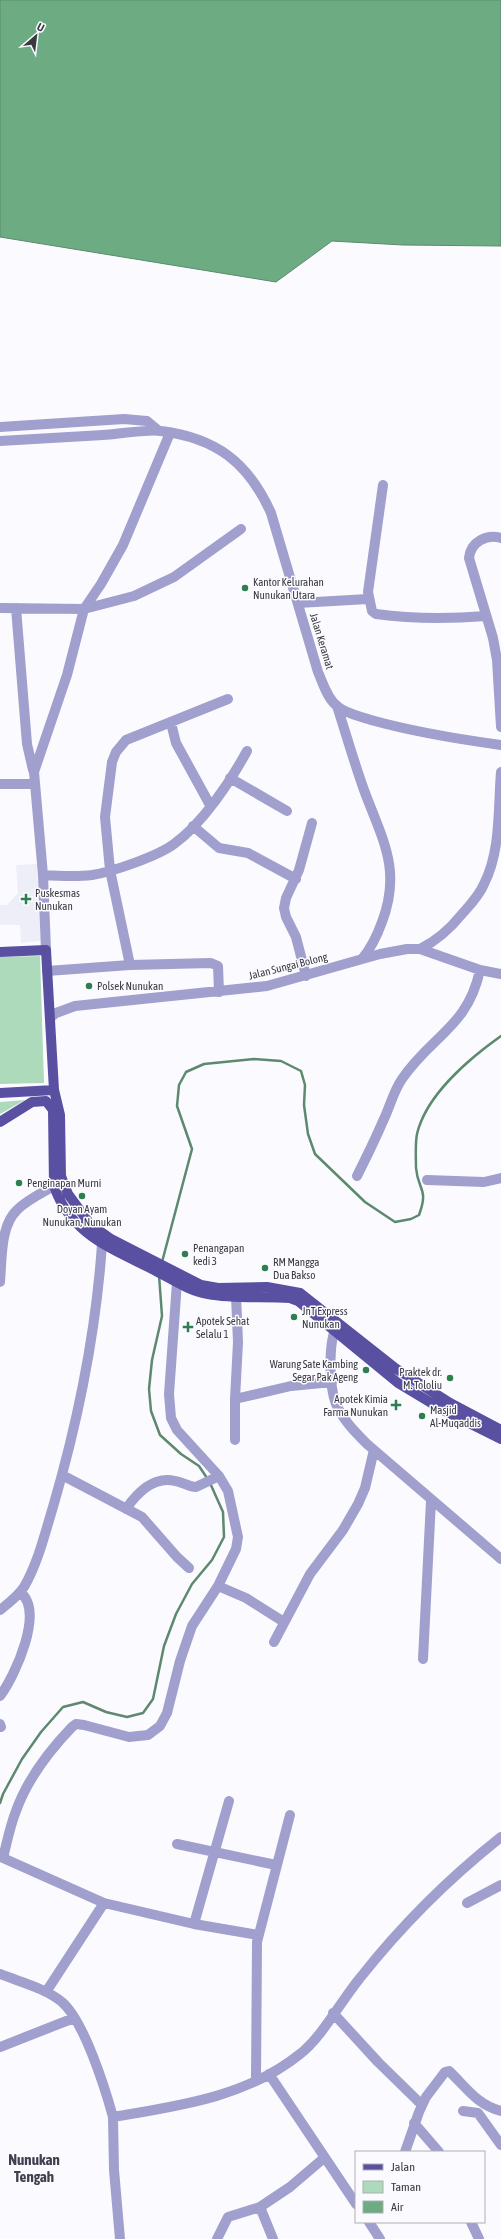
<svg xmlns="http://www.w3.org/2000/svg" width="501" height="2239" viewBox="0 0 501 2239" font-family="'Asap Condensed',sans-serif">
  <rect width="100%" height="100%" fill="#fbfbff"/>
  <path fill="#eeeef9" d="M37 864 41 941 21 943 20 925H0V905H7L18 893 16 865Z"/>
  <path fill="#acdaba" d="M40 956 44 1083 0 1084V957Z
    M25 1100 0 1114V1102Z"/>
  <path fill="#6dac83" stroke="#5d896f" d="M0 0H501V246L403 245 332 241 276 282 0 237Z"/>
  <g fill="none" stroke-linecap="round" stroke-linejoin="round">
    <path stroke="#5d896f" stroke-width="2.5" d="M162 1262 192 1149 177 1106 179 1085 186 1072 204 1064 254 1059 281 1061 301 1071 305 1085 304 1105 308 1134 315 1154 365 1202 395 1222 411 1219 419 1215C429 1188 418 1191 416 1168 416 1158 415 1144 417 1134 426 1095 470 1058 501 1036
      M159 1275 162 1316 152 1360 149 1389 151 1411 160 1435 181 1454 199 1466 207 1478
      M0 1803 3 1794 22 1759 41 1732 63 1707 83 1702 106 1712 127 1717 143 1713 153 1699 164 1646 176 1614 192 1584 212 1560 224 1537 223 1512 210 1483"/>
    <path stroke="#a09fcd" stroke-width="10" d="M0 427 124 419 147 421 159 431
      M0 441C34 439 69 437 103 435 118 434 148 429 161 431 216 438 248 462 271 513L318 672C323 683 327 698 337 706 346 714 360 716 371 720 414 732 457 739 501 745
      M383 485 368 592 372 611 376 614C412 619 450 619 486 616
      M501 538C487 534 471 541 469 558L493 638 497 660 501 727
      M298 603 368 599
      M0 608 84 609 134 596 174 577 241 529
      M16 608 27 744 33 770
      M337 706C346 734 354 762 364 790 382 839 402 869 382 922 377 936 372 947 362 959
      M171 723 176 743 210 805
      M230 778 287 811
      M0 784H34
      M193 826 219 848 248 853 296 879
      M43 875C59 876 76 877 92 875 112 872 158 856 174 844 203 823 230 782 247 751
      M420 949C438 940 450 929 462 914 470 905 479 896 484 884 501 851 498 808 501 772
      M46 950 43 875 34 772 67 675 84 609 101 584 123 545 170 433
      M47 971 130 965
      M306 976 296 937 286 917 284 908 286 898 299 870 312 823
      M219 992 218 966 211 963 130 965 110 870 105 817 112 762 116 752 126 740 228 699
      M50 1018 56 1013 75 1006 267 986 380 954 407 949H420L480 970 501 974
      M357 1176C366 1158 375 1140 383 1121 390 1107 393 1092 402 1079 431 1036 468 1027 480 970
      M427 1180 484 1182 501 1178
      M0 1282C2 1260 0 1226 17 1210 27 1200 42 1193 54 1186
      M177 1282 169 1394 171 1418 177 1430 219 1476 228 1491 238 1537 236 1549 218 1586 192 1626 180 1661 167 1713 160 1726 148 1735 129 1737 84 1725 76 1724 72 1727C49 1751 27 1780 16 1811 10 1826 7 1842 3 1858L104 1903 194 1924 258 1935
      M236 1296 238 1342 235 1399 291 1386 332 1382
      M337 1325C328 1342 329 1386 336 1404 343 1420 355 1432 367 1444L501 1559
      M235 1440V1399
      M62 1475 142 1517 177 1557 189 1568
      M126 1509C137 1493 154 1476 175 1481 183 1482 189 1487 196 1487L219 1476
      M218 1586 246 1598 284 1622
      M0 1610C9 1603 18 1596 24 1587 38 1563 45 1533 53 1507 78 1421 96 1333 102 1244L106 1236
      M274 1642 310 1574 343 1530 358 1504 365 1488 374 1450
      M423 1659 431 1501
      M0 1696C15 1676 45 1611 20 1592
      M0 1724 1 1727
      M177 1844 276 1865
      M467 1903 501 1885
      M194 1924 229 1801
      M0 1974C20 1982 45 1988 62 2002 84 2021 105 2088 113 2117 178 2106 247 2097 300 2054 322 2037 341 2001 360 1978 401 1926 448 1879 501 1837
      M46 1992 104 1903
      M333 2013 378 2062 422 2105
      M0 2047 74 2018
      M269 2074 356 2204
      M256 2080 257 1942 290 1815
      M463 2111 478 2113 501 2145
      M113 2117 114 2170 120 2239
      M414 2123 439 2152
      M405 2152 419 2112 426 2097 445 2072 449 2071C466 2087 477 2105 501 2111
      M260 2207 273 2239
      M369 2222 380 2239
      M471 2222 479 2239
      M217 2239 228 2217 260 2207 290 2187 324 2158"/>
    <path stroke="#5950a1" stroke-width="10" d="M0 952 46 950 54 1090 60 1115 61 1176 68 1194 90 1224 111 1239 201 1285 218 1288 267 1287 300 1293 395 1368 450 1403 501 1430
      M0 1093 54 1090
      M0 1122 32 1102 46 1101 53 1110 54 1186C71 1236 114 1249 156 1271 172 1279 189 1291 208 1294 234 1299 263 1296 290 1298L298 1301 398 1383 443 1410 501 1439"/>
  </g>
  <g fill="#2d7f50" stroke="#fbfbff" stroke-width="1.5">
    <circle cx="245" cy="588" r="4"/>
    <path d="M24 893h4v4h4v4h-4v4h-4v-4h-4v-4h4z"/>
    <circle cx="89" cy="986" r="4"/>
    <circle cx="19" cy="1183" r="4"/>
    <circle cx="82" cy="1196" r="4"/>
    <circle cx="185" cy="1254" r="4"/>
    <circle cx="265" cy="1268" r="4"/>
    <circle cx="294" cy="1317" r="4"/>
    <path d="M186 1321h4v4h4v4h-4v4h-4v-4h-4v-4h4z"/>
    <circle cx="366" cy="1370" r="4"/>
    <circle cx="450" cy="1378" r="4"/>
    <path d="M394 1399h4v4h4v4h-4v4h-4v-4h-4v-4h4z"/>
    <circle cx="422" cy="1416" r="4"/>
  </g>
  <g text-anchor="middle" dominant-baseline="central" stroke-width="3" stroke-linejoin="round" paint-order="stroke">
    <g font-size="11" fill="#383840" stroke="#fbfbff" text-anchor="start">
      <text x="253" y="582">Kantor Kelurahan<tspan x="253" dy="13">Nunukan Utara</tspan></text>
      <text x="35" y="893">Puskesmas<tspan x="35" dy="13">Nunukan</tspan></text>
      <text x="97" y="986">Polsek Nunukan</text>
      <text x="27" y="1183">Penginapan Murni</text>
      <text x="82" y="1209" text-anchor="middle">Doyan Ayam<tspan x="82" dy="13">Nunukan, Nunukan</tspan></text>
      <text x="193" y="1248">Penangapan<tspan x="193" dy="13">kedi 3</tspan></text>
      <text x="273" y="1262">RM Mangga<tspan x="273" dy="13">Dua Bakso</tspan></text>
      <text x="302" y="1311">JnT Express<tspan x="302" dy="13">Nunukan</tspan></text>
      <text x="196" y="1321">Apotek Sehat<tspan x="196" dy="13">Selalu 1</tspan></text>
      <text x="358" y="1364" text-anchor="end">Warung Sate Kambing<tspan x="358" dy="13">Segar Pak Ageng</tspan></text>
      <text x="442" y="1372" text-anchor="end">Praktek dr.<tspan x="442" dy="13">M. Tololiu</tspan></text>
      <text x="388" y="1399" text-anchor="end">Apotek Kimia<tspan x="388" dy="13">Farma Nunukan</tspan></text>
      <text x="430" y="1410">Masjid<tspan x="430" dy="13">Al-Muqaddis</tspan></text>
    </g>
    <g font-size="11" fill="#383840" stroke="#fbfbff">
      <text transform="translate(322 641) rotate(73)">Jalan Keramat</text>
      <text transform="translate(288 966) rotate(-14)">Jalan Sungai Bolong</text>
    </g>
    <g font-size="15" font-weight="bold" fill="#40404f" stroke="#fbfbff">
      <text x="34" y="2159">Nunukan<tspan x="34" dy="17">Tengah</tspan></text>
    </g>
  </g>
  <rect x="355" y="2151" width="130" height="72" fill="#fbfbff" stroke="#adadb3"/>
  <rect x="363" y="2164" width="20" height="6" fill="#5950a1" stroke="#adadb3"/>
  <text x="391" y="2171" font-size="12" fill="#383840">Jalan</text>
  <rect x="363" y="2181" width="20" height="12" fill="#acdaba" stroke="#adadb3"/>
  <text x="391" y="2191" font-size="12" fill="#383840">Taman</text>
  <rect x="363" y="2201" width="20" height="12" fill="#6dac83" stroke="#adadb3"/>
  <text x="391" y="2211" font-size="12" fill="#383840">Air</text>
  <g transform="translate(36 36) rotate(28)" stroke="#fbfbff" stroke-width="3" paint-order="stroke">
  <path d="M0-3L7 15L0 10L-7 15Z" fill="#383840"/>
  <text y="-6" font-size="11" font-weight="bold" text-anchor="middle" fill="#383840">U</text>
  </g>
</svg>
